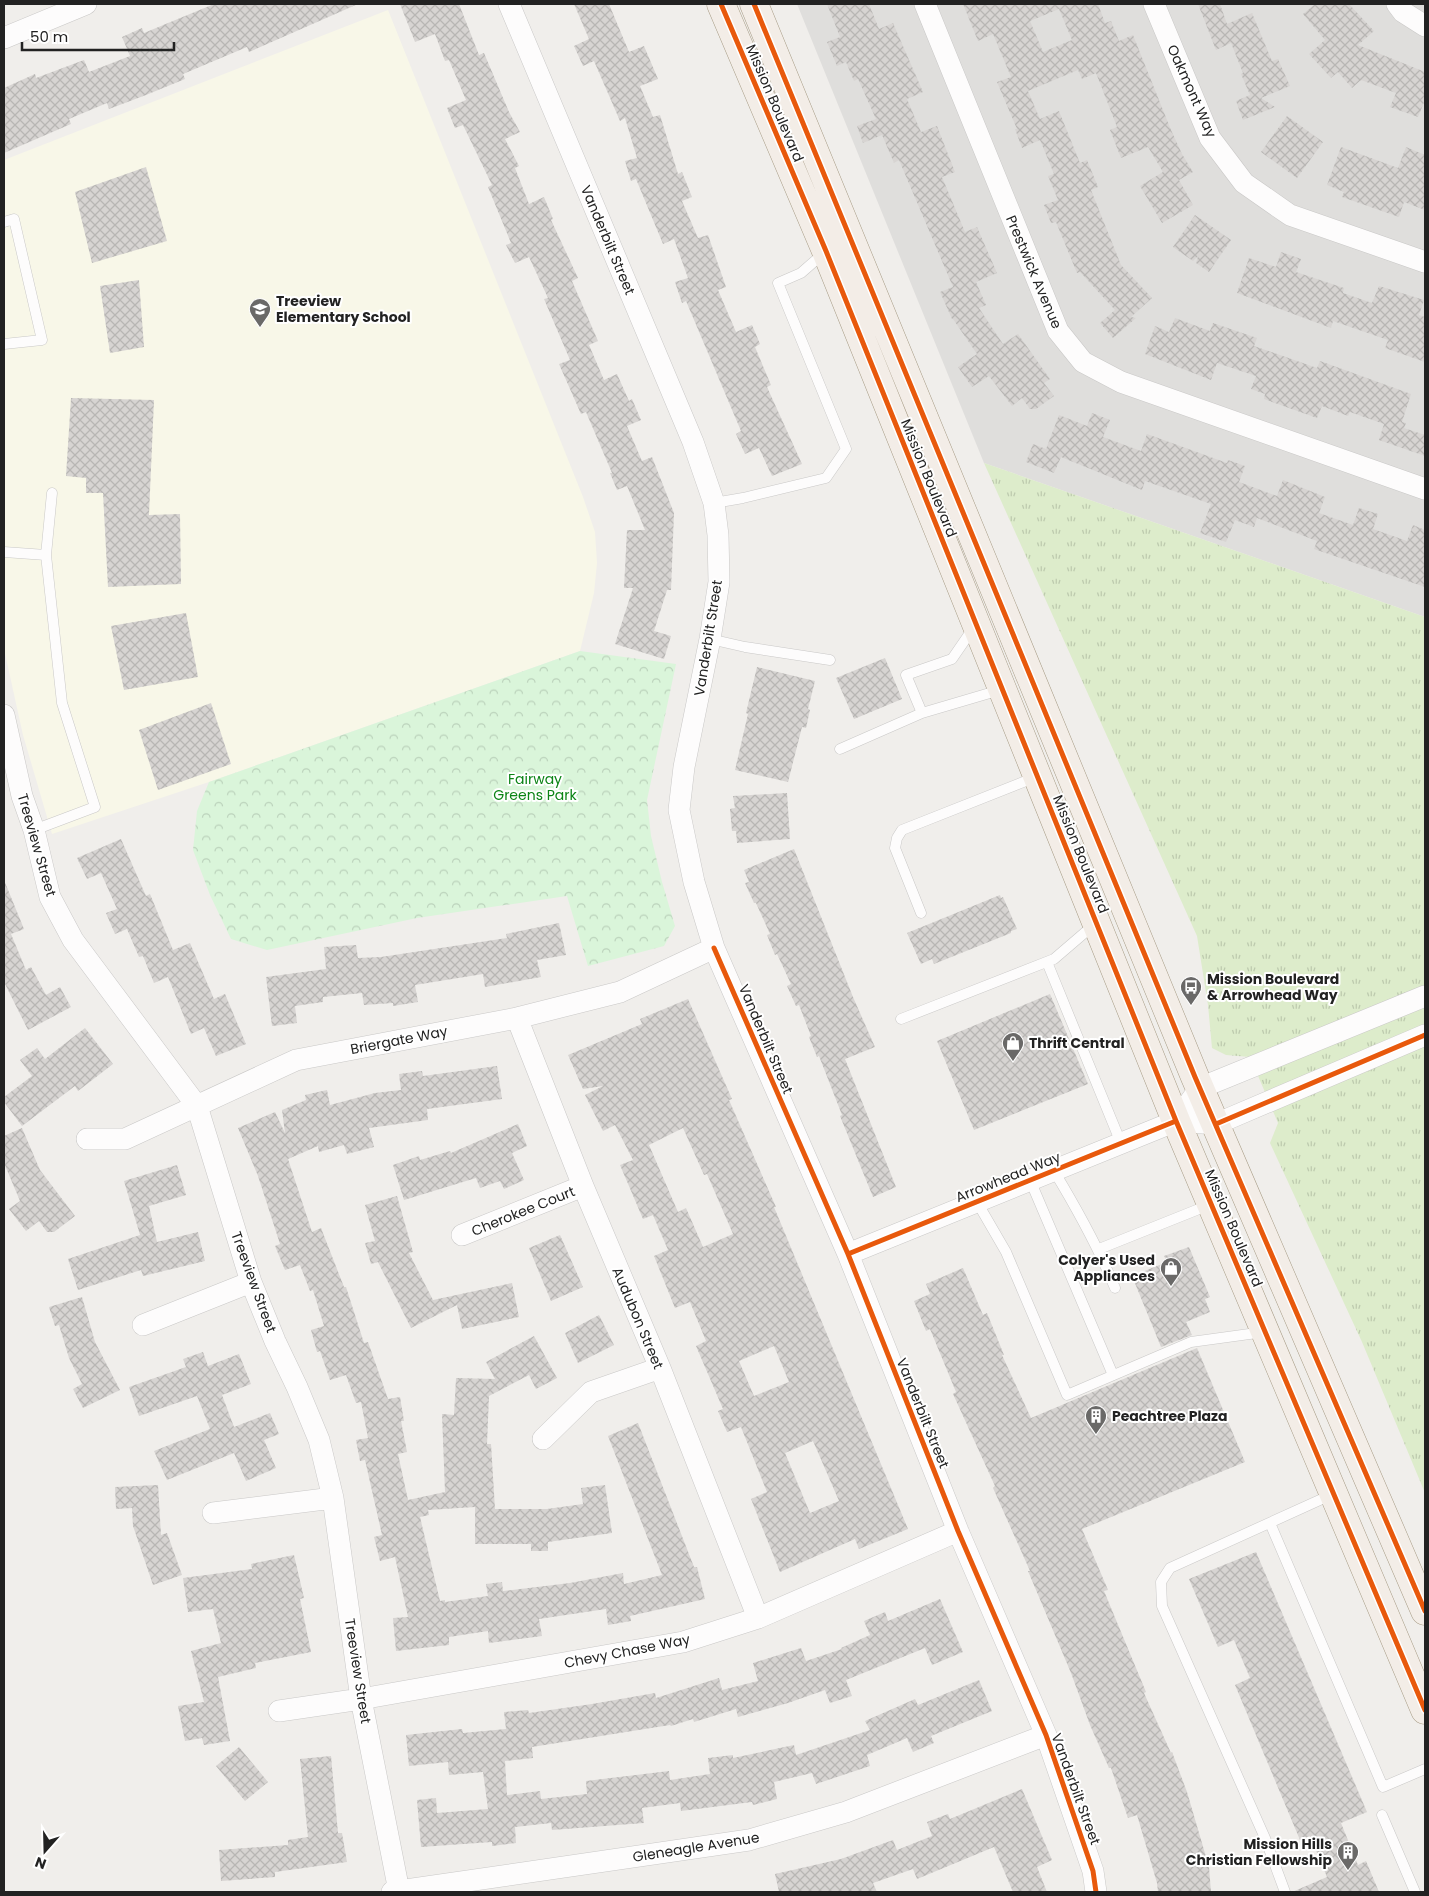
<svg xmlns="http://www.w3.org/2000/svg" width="1429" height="1896" viewBox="0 0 1429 1896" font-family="Poppins,sans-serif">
  <defs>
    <pattern id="grass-tufts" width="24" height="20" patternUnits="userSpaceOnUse" patternTransform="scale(1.25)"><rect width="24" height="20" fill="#ddeccb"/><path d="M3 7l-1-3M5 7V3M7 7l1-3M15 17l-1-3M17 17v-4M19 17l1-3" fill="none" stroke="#bdcaae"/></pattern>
    <pattern id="park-crowns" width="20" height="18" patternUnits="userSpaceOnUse" patternTransform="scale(1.25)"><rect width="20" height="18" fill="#daf5da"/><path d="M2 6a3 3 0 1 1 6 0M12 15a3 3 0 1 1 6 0" fill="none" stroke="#bbd2bb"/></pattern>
    <pattern id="building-cross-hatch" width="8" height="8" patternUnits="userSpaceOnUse" patternTransform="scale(1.25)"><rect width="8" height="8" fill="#d7d4d2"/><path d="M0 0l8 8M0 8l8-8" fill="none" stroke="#b8b6b4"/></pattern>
  </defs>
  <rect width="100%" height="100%" fill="#f0eeeb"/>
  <path fill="#dfdedc" d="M797 4H1425V617L984 463Z"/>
  <path fill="#f8f7e8" d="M388 10 583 497 595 532 597 563 594 593 580 651 209 782 52 834 23 735 4 649V160Z"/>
  <path fill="url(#grass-tufts)" d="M984 463 1425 617V1493L1362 1342 1270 1143 1278 1123 1250 1057 1226 1055 1212 1048 1208 1005 1197 936Z"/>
  <path fill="url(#park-crowns)" d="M580 651 676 664 647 800 651 836 662 882 675 926 664 946 588 966 567 896 417 918 267 950 231 939 210 895 193 850 197 811 209 782Z"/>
  <path fill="url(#building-cross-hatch)" fill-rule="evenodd" d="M214 4H358L249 52 247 47 183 74 185 79 146 95 109 109 107 103 69 119 71 124 4 153V88L35 74 36 78 84 60 89 72 130 56 122 37 142 28 144 33Z
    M400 4H459L479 55 484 53 509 112 520 132 505 139 519 166 515 168 529 204 544 197 553 219 551 220 578 278 572 281 598 341 589 345 604 380 617 374 629 401 632 399 641 420 627 426 642 461 652 457 674 513 671 590H667L654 631 671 636 664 659 615 644 633 588H624L627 530H645L627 486 617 490 610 473H612L586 412 581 414 559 364 570 360 544 299 548 298 529 257 515 263 506 245 511 243 488 187 492 185 463 125 455 128 447 108 466 100 449 60 445 61 435 34 415 42Z
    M574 4H609L629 52 644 46 658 79 640 86 653 117 660 115 678 174 682 172 692 197 682 201 698 238 708 235 726 287 718 290 736 332 752 325 760 344 755 347 771 385 767 387 802 464 772 476 759 448 745 454 736 434 741 431 686 301 682 303 675 282 688 278 674 239 663 244 636 179 631 181 625 161 637 158 625 118 620 121 594 61 583 66 574 46 589 39Z
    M827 4H869L879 29 893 23 923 92 907 99 921 132 937 126 955 172 942 177 965 232 977 227 997 273 976 282 986 305 979 308 1003 344 1018 334 1050 379 1044 383 1054 396 1036 409H1030L1022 398 1012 406 989 376 972 387 958 367 977 354 953 319H952L940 292 953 287 899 160 894 163 882 135 863 143 857 126 876 119 858 79 854 81 846 62 837 66 827 42 840 37Z
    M963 4H1098L1105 23 1111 21 1119 41 1133 35 1171 130 1182 154 1193 172 1179 180 1193 205 1162 223 1140 186 1163 172 1148 147 1121 158 1110 130 1117 127 1096 73 1082 79 1078 70 1028 91 1040 119 1059 111 1080 163 1087 160 1098 187 1091 190 1121 265 1152 298 1131 317 1136 318 1113 338 1100 323 1115 310 1080 272 1077 273 1056 222 1051 223 1044 205 1058 200 1048 176 1054 174 1040 140 1022 148 1015 129H1017L997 82 1011 77 993 34 978 41ZM1059 9 1072 40 1043 52 1030 21Z
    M1198 4H1220L1227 24 1252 13 1272 61 1278 59 1290 86 1261 98 1275 107 1243 120 1236 101 1250 95 1241 74 1243 73 1231 43 1216 50Z
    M1315 4H1349L1374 31 1358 45 1425 72V100L1418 117 1390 107 1396 93 1361 80 1352 88 1338 72 1331 78 1309 54 1325 40 1303 14Z
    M1287 116 1323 142 1297 178 1261 152Z
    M1341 147 1398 168 1406 147 1425 155V210L1404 202 1399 217 1342 197 1344 192 1327 185Z
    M146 167 167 241 92 263 75 192Z
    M1195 215 1231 240 1209 272 1196 263 1198 256 1193 261 1173 247Z
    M1281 252 1301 259 1296 272 1344 288 1343 293 1372 303 1379 286 1424 300 1419 315 1425 317V362L1385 348 1388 340 1333 321 1331 328 1237 293 1249 258 1276 267Z
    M139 280 144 347 110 353 100 286Z
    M1175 318 1210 331 1213 323 1257 338 1254 346 1317 368 1320 361 1411 394 1402 422 1406 423 1404 428 1425 435V456L1379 440 1384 424 1350 412 1348 416 1322 406 1317 418 1264 399 1265 394 1251 389 1256 376 1217 363 1211 380 1145 354 1155 326 1169 332Z
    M71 398 154 400 149 515 180 514 181 584 108 587 103 493H86V478L66 476Z
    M1092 413 1110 420 1103 437 1141 451 1147 434 1227 463 1228 460 1245 466 1239 482 1277 496 1283 480 1325 497 1319 513 1353 525 1359 508 1378 514 1373 529 1407 541 1413 525 1425 530V587L1314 549 1317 541 1257 518 1254 527 1235 520 1226 542 1200 533 1211 504 1145 481 1142 490 1061 457 1054 473 1026 462 1033 444 1046 449 1059 415 1087 426Z
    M186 613 198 677 124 690 111 626Z
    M885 658 902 699 854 719 836 678Z
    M757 667 815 681 808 709 810 710 806 728 802 727 788 782 735 770 748 714 746 713Z
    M211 703 231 764 158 790 139 730Z
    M787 793 790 839 737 843 736 831H732L730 809 735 808 733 796Z
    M121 839 146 896 150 894 173 950 190 943 214 999 225 994 246 1044 216 1056 204 1028 191 1034 168 977 154 983 143 956 139 957 127 929 115 934 106 913 117 909 101 873 87 879 77 858Z
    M794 849 853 997 875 1047 845 1059 896 1187 873 1197 840 1116 842 1115 819 1056 817 1057 809 1037 811 1036 799 1005 796 1006 787 986 791 984 777 954 775 955 767 935 770 934 756 903H754L745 883 749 882 744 870Z
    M4 880 24 929 11 934 26 970 31 967 46 995 60 987 71 1007 28 1030 4 982Z
    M1000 895 1001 898 1003 897 1017 929 1011 931V933L934 964 932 959 921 964 907 933Z
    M559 923 566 955 537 960 541 977 485 987 483 974 415 985 418 1002 393 1006V1003L364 1005 362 993 323 997V1002L295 1006 297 1023 272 1026 266 977 326 969 324 947 356 945 358 958 381 957 507 938 506 934Z
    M1050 994 1088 1084 974 1130 937 1041Z
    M688 999 732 1099 729 1100 776 1207H774L908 1529 859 1549 855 1539 780 1572 751 1499 767 1492 741 1427 727 1432 718 1411 723 1409 696 1346 706 1341 690 1302 675 1308 654 1256 668 1250 653 1215 643 1219 620 1165 633 1160 615 1125 603 1131 585 1095 603 1086 583 1089 568 1055 642 1024 640 1019ZM683 1128 704 1175 707 1174 733 1234 703 1247 686 1208 678 1212 649 1145ZM774 1346 789 1382 754 1396 739 1361ZM813 1441 839 1501 810 1513 785 1453Z
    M85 1028 113 1064 78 1091 75 1086 22 1126 4 1102V1097L32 1076 20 1060 37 1048 45 1059Z
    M497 1066 502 1099 427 1109 428 1120 369 1128 374 1147 347 1154 344 1145 319 1152 318 1146 288 1159 312 1232 321 1228 344 1287H346L364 1343 368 1342 388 1399 400 1397 404 1421H401L407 1452 398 1454 408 1500 445 1492 442 1414 454 1415 456 1378 495 1379 486 1362 534 1336 557 1378 536 1389 529 1375 489 1396 487 1444H491L495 1509H547L583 1504 581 1488 605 1485 612 1533 548 1542V1551H531V1544H475V1507L428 1510 429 1515 420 1517 440 1601 445 1600V1602L488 1596 486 1584 502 1582 503 1591 570 1583 623 1573 624 1584 662 1575 608 1436 638 1423 694 1567H697L705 1599 630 1616 631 1621 608 1625 606 1609 539 1619 542 1636 489 1643 488 1631 449 1637V1645L396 1651 393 1618 408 1617 395 1557 380 1561 374 1537 382 1535 365 1460 360 1461 356 1440 368 1438 361 1402 356 1403 346 1375 330 1380 320 1351 317 1352 311 1330 324 1326 313 1290 310 1291 300 1265 285 1270 275 1246 280 1244 258 1176 238 1128 275 1112 285 1133 282 1110 306 1100 305 1095 327 1090 330 1105 375 1093 401 1090 399 1074 422 1071 423 1076Z
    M518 1124 527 1146 512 1153 524 1180 504 1189 500 1181 480 1188 476 1178 404 1200 393 1165 419 1156 420 1160 450 1151 451 1153Z
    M22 1128 40 1170 75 1216 54 1232H47L39 1221 26 1231 9 1209 20 1201 4 1163V1136Z
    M177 1165 186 1195 149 1206 157 1242 198 1232 205 1261 143 1276 141 1270 78 1290 68 1259 140 1235 124 1181Z
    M397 1196 413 1252 409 1253 433 1300 512 1283 519 1317 462 1329 457 1305 411 1328 378 1262 371 1264 365 1243 375 1241 365 1205Z
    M560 1235 583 1287 551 1301 529 1248Z
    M1189 1247 1210 1297 1205 1299 1210 1312 1186 1322 1192 1335 1161 1347 1132 1276 1167 1262 1164 1256Z
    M963 1268 983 1315 987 1313 1004 1355H1002L1031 1418 1197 1348 1245 1462 1082 1529 1108 1590 1104 1591 1146 1692 1144 1693 1171 1753 1172 1752 1187 1792 1209 1867 1211 1892H1158L1157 1883 1137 1815 1128 1818 1111 1768H1109L1090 1725 1071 1673 1028 1571H1030L993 1488 995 1486 953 1394 956 1392 930 1329 926 1331 914 1301 930 1294 926 1284Z
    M82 1297 95 1342 120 1390 83 1408 73 1389 82 1384 69 1358 59 1325 55 1326 49 1307Z
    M599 1315 614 1345 578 1363 565 1333Z
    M203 1352 208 1366 239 1354 251 1384 222 1395 234 1427 270 1413 279 1434 264 1440 276 1468 246 1481 234 1453 167 1480 154 1451 210 1429 197 1396 139 1416 129 1387 186 1367 183 1359Z
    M158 1485 161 1535 167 1533 182 1575 153 1585 133 1526 132 1508 116 1509 115 1487Z
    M1256 1552 1367 1812 1341 1823 1358 1865 1366 1861 1379 1892H1292L1327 1877 1310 1836 1300 1840 1235 1685 1250 1678 1234 1640 1218 1647 1189 1579Z
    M294 1555 304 1598 300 1599 311 1652 255 1663 256 1668 218 1677 230 1741 204 1745 202 1738 185 1741 178 1706 204 1702 191 1651 221 1643 213 1609 188 1612 183 1578 252 1569 251 1564Z
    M940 1599 963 1652 932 1665 925 1648 846 1680 852 1696 830 1703 825 1690 788 1703 738 1717 736 1709 694 1722 693 1719 671 1726 670 1725 532 1747 533 1758 505 1761 507 1795 540 1791 541 1799 587 1794 586 1781 669 1771 670 1780 710 1774 708 1758 733 1755V1758L794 1745 796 1755 870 1730 865 1721 915 1699 918 1705 979 1680 992 1711 931 1736 934 1743 913 1752 907 1738 867 1755 870 1766 816 1784 812 1773 774 1782 777 1799 753 1805 752 1802 681 1811 680 1803 642 1808 644 1823 552 1830 551 1823 515 1827 516 1843 492 1846V1842L421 1847 417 1800 436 1798 437 1813 488 1809 483 1772 449 1775 448 1762 409 1766 406 1735 462 1729 463 1733 506 1729 504 1712 528 1710 529 1713 592 1704 655 1693 656 1698 719 1678 722 1690 758 1681 753 1663 801 1648 806 1661 842 1649 841 1648 870 1635 864 1621 885 1612 888 1621Z
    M239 1747 268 1782 245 1801 216 1766Z
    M331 1756 338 1833H342L347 1862 275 1872V1877L221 1881 219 1850 288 1845V1840L308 1837 300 1759Z
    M1022 1789 1052 1860 1037 1867 1047 1892H1013L994 1847 917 1879 913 1869 873 1883 877 1892H779L775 1874 841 1859 893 1840 897 1850 932 1836 927 1822 948 1814 950 1819Z"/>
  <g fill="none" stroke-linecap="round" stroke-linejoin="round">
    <g stroke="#c9c8c7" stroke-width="11">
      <path id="service" d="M4 222 14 219 42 340 4 344
        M714 503 743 498 826 478 846 449 778 283 801 273 825 252
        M4 552 46 555
        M974 627 952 659 906 675 922 713 1000 690
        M710 639 745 647 830 660
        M840 749 922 713
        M34 830 95 807 62 703 46 555 52 493
        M921 913 895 848 897 838 902 830 1036 777
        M1047 962 1121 1143
        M901 1019 1054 959 1096 923
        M1054 1171C1077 1209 1098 1247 1115 1288
        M1030 1180 1113 1375
        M977 1202 1006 1252 1067 1395 1191 1342 1264 1332
        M1099 1249 1209 1205
        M1270 1523 1383 1787 1425 1769
        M1382 1815 1415 1892
        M1285 1892 1265 1838 1162 1606 1161 1582 1170 1568 1333 1494"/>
    </g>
    <g stroke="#c9c8c7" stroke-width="22">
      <path id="minor" d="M509 4 693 442 714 503 718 535 719 582 710 639 684 767 679 810 694 882 714 948 848 1254 958 1531 1046 1735 1093 1871 1096 1892
        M925 4 1058 331 1083 362 1121 382 1425 489
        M1154 4 1210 138 1244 183 1290 215 1425 262
        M1397 4 1403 12 1425 26
        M4 38 86 4
        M4 715 22 796 34 830 50 897 73 940 197 1106 251 1282 275 1341 297 1387 319 1440 333 1498 361 1699 399 1891
        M517 1018 583 1186 660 1368 758 1618
        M1176 1121 1200 1088 1425 996
        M87 1139H125L296 1060 517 1018 620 992 714 948
        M462 1235 583 1186
        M848 1254 1176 1121 1216 1124 1425 1035
        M143 1325 251 1282
        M543 1439 591 1392 660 1368
        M213 1513 333 1498
        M279 1711 361 1699 683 1642 758 1618 958 1531
        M392 1892 749 1840 846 1812 1046 1735"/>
    </g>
    <g stroke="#a79c86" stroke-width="29">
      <path id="primary" d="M721 4 826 251 1176 1121 1425 1710
        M754 4 1195 1077 1425 1611"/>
    </g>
    <use href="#service" stroke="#fdfcfc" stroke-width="10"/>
    <use href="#minor" stroke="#fdfcfc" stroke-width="21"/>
    <use href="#primary" stroke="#f3ede7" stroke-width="28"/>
    <g stroke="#fff" stroke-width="8">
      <path id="cycleway" d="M721 4 826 251 1176 1121 1425 1710
        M754 4 1195 1077 1425 1611
        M714 948 848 1254 958 1531 1046 1735 1093 1871 1096 1892
        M1216 1124 1425 1035
        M848 1254 1176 1121"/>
    </g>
    <use href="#cycleway" stroke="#e8590c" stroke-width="5"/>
  </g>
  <defs>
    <g id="school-pin" transform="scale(1.125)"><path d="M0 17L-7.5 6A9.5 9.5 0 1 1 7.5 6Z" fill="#6a6968" stroke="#fff"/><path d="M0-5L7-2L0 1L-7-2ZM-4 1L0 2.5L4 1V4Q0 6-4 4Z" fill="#fff"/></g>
    <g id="bus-pin" transform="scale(1.125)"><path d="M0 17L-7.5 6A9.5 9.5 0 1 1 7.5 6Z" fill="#6a6968" stroke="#fff"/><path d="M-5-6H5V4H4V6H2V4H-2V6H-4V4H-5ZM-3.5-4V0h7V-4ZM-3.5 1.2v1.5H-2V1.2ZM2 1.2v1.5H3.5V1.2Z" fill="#fff"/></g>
    <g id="shop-pin" transform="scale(1.125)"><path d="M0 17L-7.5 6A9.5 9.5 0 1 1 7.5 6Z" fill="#6a6968" stroke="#fff"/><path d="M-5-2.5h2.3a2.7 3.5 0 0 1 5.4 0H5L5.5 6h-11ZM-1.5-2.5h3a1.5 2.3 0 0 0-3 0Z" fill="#fff"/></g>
    <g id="building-pin" transform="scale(1.125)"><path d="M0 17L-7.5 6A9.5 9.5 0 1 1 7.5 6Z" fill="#6a6968" stroke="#fff"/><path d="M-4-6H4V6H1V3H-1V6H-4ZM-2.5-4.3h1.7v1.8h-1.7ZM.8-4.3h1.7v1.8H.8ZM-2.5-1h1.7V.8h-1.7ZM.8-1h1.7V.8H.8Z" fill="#fff"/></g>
  </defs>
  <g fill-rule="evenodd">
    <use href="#school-pin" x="260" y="309"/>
    <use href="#bus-pin" x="1191" y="987"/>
    <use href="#shop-pin" x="1013" y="1043"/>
    <use href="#shop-pin" x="1171" y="1268"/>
    <use href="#building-pin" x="1096" y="1416"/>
    <use href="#building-pin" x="1348" y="1852"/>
  </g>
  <g text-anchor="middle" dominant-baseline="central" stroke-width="4" stroke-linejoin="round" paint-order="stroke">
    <g font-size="14" fill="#222" stroke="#fff">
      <text transform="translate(1192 91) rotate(66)">Oakmont Way</text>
      <text transform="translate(775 103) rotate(67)">Mission Boulevard</text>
      <text transform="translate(608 240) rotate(67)">Vanderbilt Street</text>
      <text transform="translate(1034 272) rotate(67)">Prestwick Avenue</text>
      <text transform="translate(929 478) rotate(68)">Mission Boulevard</text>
      <text transform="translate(708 638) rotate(-81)">Vanderbilt Street</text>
      <text transform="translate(37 845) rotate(74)">Treeview Street</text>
      <text transform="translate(1081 854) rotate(68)">Mission Boulevard</text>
      <text transform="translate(766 1039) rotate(67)">Vanderbilt Street</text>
      <text transform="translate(399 1040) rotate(-11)">Briergate Way</text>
      <text transform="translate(1008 1177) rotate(-22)">Arrowhead Way</text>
      <text transform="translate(523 1211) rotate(-22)">Cherokee Court</text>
      <text transform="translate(1234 1228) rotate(67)">Mission Boulevard</text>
      <text transform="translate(254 1282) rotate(70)">Treeview Street</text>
      <text transform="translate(638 1318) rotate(67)">Audubon Street</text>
      <text transform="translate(923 1413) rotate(68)">Vanderbilt Street</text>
      <text transform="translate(627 1651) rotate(-11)">Chevy Chase Way</text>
      <text transform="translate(358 1671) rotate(81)">Treeview Street</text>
      <text transform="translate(1076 1789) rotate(70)">Vanderbilt Street</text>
      <text transform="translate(696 1847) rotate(-9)">Gleneagle Avenue</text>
    </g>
    <g font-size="14" font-weight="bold" fill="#222" stroke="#fff" text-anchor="start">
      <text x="276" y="301">Treeview<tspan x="276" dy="16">Elementary School</tspan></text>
      <text x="1207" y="979">Mission Boulevard<tspan x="1207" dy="16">&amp; Arrowhead Way</tspan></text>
      <text x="1029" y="1043">Thrift Central</text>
      <text x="1155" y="1260" text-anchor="end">Colyer's Used<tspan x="1155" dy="16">Appliances</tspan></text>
      <text x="1112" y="1416">Peachtree Plaza</text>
      <text x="1332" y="1844" text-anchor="end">Mission Hills<tspan x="1332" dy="16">Christian Fellowship</tspan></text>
    </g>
    <g font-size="14" fill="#0c8416" stroke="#fff">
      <text x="535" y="779">Fairway<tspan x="535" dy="16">Greens Park</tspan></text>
    </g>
  </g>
  <rect width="1429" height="1896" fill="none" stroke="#222222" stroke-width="10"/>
  <g transform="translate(45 1851) rotate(200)" stroke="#ffffff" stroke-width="4" paint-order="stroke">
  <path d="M0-4L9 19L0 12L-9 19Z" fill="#222222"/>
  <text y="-8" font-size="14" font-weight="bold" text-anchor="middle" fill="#222222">N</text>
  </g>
  <path d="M22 42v8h152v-8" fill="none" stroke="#222222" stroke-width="2.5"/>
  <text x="30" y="42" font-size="15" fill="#222222" stroke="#ffffff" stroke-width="4" paint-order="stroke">50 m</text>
</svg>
